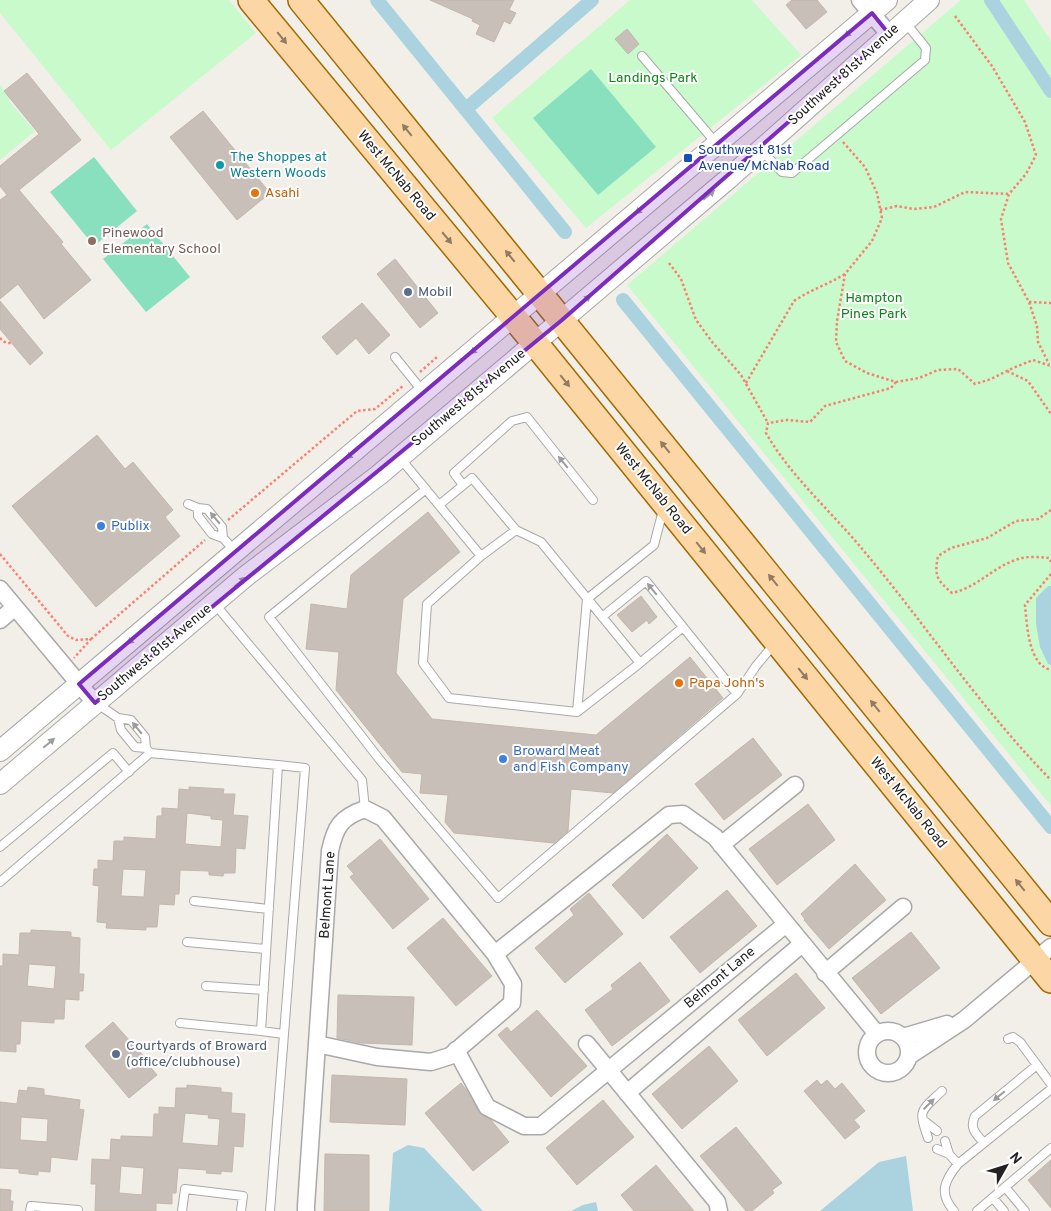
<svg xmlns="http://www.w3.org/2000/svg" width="1051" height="1211" viewBox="0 0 1051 1211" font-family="Overpass,sans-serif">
  <rect width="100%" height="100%" fill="#f2efe9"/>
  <path fill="#c8facc" d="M0 0H229L256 33 111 150 0 13Z
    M630 0H752L801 55 586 228 492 118Z
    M961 0H1024L1051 41V806L627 285Z
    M0 85 11 98 8 100 35 131 0 160Z"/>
  <path fill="#88e0be" d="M591 69 656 147 598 195 533 118Z
    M94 157 137 211 94 246 50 192Z
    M147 224 190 277 146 312 103 259Z"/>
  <path fill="#aad3df" d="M1048 586H1051V665L1048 664 1040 647 1036 624V598Z
    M408 1145 424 1148 483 1211H389L393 1153Z
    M906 1156 913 1211H820L879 1162Z
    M596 1202 598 1211H571L583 1205Z"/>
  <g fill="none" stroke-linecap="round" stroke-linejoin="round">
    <path stroke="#aad3df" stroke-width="14" d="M377 0 565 232
      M991 0 1051 91
      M466 109 592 0
      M623 300 1051 827"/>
  </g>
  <path fill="#c7bfb8" stroke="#c4b6ab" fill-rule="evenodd" d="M430 0H514L509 10 516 13 510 24 504 21 494 42 476 34 480 25 472 21 473 19Z
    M792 0H817L827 12 806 29 786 5Z
    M627 29 639 44 628 54 615 39Z
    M27 73 81 140 19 190 63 242 61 244 91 280 44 319 18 284 0 299V200L7 195 0 186V166L39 134 4 91Z
    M203 111 270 193 237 220 170 137Z
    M395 259 438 313 420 328 377 274Z
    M0 301 43 353 30 365 0 329Z
    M362 303 390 335 369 354 356 338 337 355 322 337Z
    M97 435 125 469 133 462 173 510 165 517 180 536 96 607 12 506Z
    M428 512 460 552 403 599 396 673 432 719 596 735 690 657 723 698 613 793 571 789 568 831 554 843 454 833 445 822 448 795 420 793 422 774 402 772 336 690 339 652 306 649 311 604 347 609 351 575Z
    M641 596 657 617 649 624 647 620 632 632 617 615Z
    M753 738 782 775 724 820 695 784Z
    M189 787 224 789 223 794H235L233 815 248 816 245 849 236 848 235 873H224L223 876 209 875V871L180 870 179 894H175L174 905 159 904 157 927H146V930L106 928 107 923 97 922 99 886 93 885 94 869H98V860L113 861 114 841H124V837L156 839 157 816H162V808L178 809 179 789 189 790ZM187 813 211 816V819L223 820 221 847 185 844ZM123 869 146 870 144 897 121 896Z
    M808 804 835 840 777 885 749 849Z
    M667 834 698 868 643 919 612 885Z
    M380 839 429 899 393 929 350 877 354 874 347 866Z
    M855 864 886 900 829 949 804 920 805 919 801 914Z
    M727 890 757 926 700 973 670 937Z
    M589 893 623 934 565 983 535 948 574 915 570 909Z
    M443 918 492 976 456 1006 407 948Z
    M31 930 71 932V937L80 938 79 974H84L83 991H79V1000L65 999 64 1019H54V1023L21 1021 20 1044H16V1052L0 1051V966H3V954L19 955 20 933H31ZM29 964 56 966 54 989 27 986Z
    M911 932 940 968 881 1014 852 978Z
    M640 962 670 1001 612 1046 585 1010 613 989 611 985Z
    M796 973 825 1008 767 1056 738 1020Z
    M338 995 414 997 412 1045 361 1043 337 1038Z
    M537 1010 587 1066 551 1097 498 1035 507 1027 511 1032Z
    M113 1022 148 1061 147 1063 157 1075 129 1098 85 1046Z
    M709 1046 738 1081 682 1129 652 1094Z
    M332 1075 407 1079 405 1125 330 1122Z
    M817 1080 821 1085 827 1080 835 1089 842 1083 865 1111 854 1120 860 1127 845 1139 804 1091Z
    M461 1083 467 1091 479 1112 491 1120 509 1142 473 1171 425 1113Z
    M187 1085 221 1088V1092L232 1093 231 1113 245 1114 243 1147 234 1146 232 1172 221 1171V1174L206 1173 207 1170 178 1168 176 1193H172V1204L156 1203V1211H95L96 1184H91L92 1159 110 1160 111 1139 121 1140V1136L153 1137 154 1114H159V1107L175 1108 176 1088H187ZM185 1113 209 1115 208 1118 220 1119 218 1146 182 1143ZM121 1166 144 1168 142 1195 119 1193Z
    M28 1087 44 1089V1095L80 1100 79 1109 84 1110 77 1160 51 1157 50 1172 38 1171V1175L19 1173V1169L0 1168V1102L17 1104 19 1090 27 1091ZM21 1117 48 1119 47 1142 20 1140Z
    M603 1100 634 1137 577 1185 546 1148Z
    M736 1127 782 1183 772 1190 774 1193 752 1211H746L700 1156Z
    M325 1154 369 1155V1211H324Z
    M1051 1160V1208L1028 1180Z
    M656 1165 694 1211H634L621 1195Z
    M0 1189 11 1190 10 1201H13L12 1211H0Z"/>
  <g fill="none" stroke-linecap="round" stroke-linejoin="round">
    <g stroke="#a9a9a9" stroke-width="10">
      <path id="service" d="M642 56 716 143
        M762 151 782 172 792 173 925 60 926 48 905 22
        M395 357 424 393
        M400 458 481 556
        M463 485 454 473 512 421 527 417 593 500
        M426 489 269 617 380 760 498 898 737 694 756 666 775 643
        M188 504 198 508 207 509 222 527 223 538
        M439 505 472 478 516 530 541 542 640 663
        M198 508V516L212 534 223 538 235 551
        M516 530 481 556 427 604 423 663 449 698 577 712 640 663 683 627 737 694
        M214 603 362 780 365 809
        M602 617 646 581 683 627
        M96 703 118 718 131 720 145 737 146 748 150 753 278 765 261 1031 284 1034 270 1211
        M577 712 587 599 654 545 663 510
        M118 718 121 730 135 747 146 748
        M278 765 305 768 284 1034
        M0 847 113 753 129 772
        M0 882 150 753
        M194 901 269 909
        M187 942 266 949
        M206 986 264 990
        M180 1023 261 1031
        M1008 1039 1013 1037 1020 1042 1051 1084
        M923 1120 937 1131
        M928 1138C918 1109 920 1112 942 1091
        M945 1141 949 1154 958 1164
        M984 1143C976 1134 969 1128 975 1116L1037 1065
        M937 1149 949 1154
        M1005 1187 1025 1211
        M993 1198 1004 1211
        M30 1211 31 1206 78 1210
        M182 1211 185 1189 243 1196 241 1211
        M954 1211C938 1193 945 1180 958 1164L1051 1089
        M977 1211 1051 1148"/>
    </g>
    <g stroke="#a9a9a9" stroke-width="19">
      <path id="minor" d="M860 0 889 34
        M0 589 95 703
        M0 620 15 607
        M721 845 795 785
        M495 954 669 815 683 814 715 837 877 1034
        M825 973 903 907
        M867 1052a21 21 0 1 1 42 0a21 21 0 1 1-42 0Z
        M903 1037 947 1024
        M587 1044 717 1202 719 1211
        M456 1050 487 1107 524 1126H541L786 924
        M909 1056 964 1020 1051 947
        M627 1093 802 944
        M306 1211V1206L330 851C335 827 341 817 365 809L383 818 495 954 513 984 512 1003 450 1056 431 1062 377 1057 317 1044"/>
    </g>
    <g stroke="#a9a9a9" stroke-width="22">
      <path id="tertiary" d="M0 751 887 0
        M0 784 246 576 379 475 562 320 728 179 929 0"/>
    </g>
    <g stroke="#a06b00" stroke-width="28">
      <path id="primary" d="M251 0 535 343 1051 980
        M301 0 1051 923"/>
    </g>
    <path stroke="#fa8072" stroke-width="2.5" stroke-dasharray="2.5 2.5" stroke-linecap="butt" d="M955 16 992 66 1025 122 1036 155 1026 174 1009 194 1001 219 1008 263 1029 302 1037 326 1038 342 1049 364
      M843 142 865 167 877 193 882 218 872 241 845 274 837 321 836 342 845 361 867 373 896 382 919 378 938 370 958 369 975 384 991 379 1013 368 1033 360 1051 366
      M880 210 897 206 913 209 934 207 965 192 1009 194
      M669 263 681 279 696 320 713 343 741 375 768 423
      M1029 302 1051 303
      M0 338 6 343H12
      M1007 371 1028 381 1051 414
      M420 372 437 357
      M896 382 891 388 825 406 810 422 787 420 768 423 766 433C791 477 831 511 863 550 927 626 981 709 1051 780
      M746 383 794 301C810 290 829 284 845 274
      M1051 510 1038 519 1016 521 987 538 951 548 938 556C934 576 937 580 952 593 978 587 993 567 1018 559 1027 556 1039 557 1049 558L1051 562
      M228 520 357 411 375 409 404 385
      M0 554 68 636 76 640 91 639 74 658
      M1051 574 1025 605C1027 624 1028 665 1051 670
      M91 639 205 540"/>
    <use href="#service" stroke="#fff" stroke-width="8"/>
    <use href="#minor" stroke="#fff" stroke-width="16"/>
    <use href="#tertiary" stroke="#fff" stroke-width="20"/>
    <use href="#primary" stroke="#fcd6a4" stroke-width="25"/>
  </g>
  <defs><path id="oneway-solid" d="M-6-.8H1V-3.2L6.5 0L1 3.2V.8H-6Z" transform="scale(1.25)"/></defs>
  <g fill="#9c9c9c">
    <use href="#oneway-solid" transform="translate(850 32) rotate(140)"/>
    <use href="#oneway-solid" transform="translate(709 195) rotate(-40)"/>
    <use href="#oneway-solid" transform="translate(641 209) rotate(140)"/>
    <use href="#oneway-solid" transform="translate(585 300) rotate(-40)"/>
    <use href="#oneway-solid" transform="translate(476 349) rotate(140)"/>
    <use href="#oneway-solid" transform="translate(352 454) rotate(140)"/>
    <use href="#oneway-solid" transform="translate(563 462) rotate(-129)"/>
    <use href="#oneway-solid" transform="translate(215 518) rotate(-130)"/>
    <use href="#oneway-solid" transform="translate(240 582) rotate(-40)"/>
    <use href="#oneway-solid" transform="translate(652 589) rotate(-129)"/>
    <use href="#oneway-solid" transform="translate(133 639) rotate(140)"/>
    <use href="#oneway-solid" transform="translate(137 728) rotate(-130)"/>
    <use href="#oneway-solid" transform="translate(49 743) rotate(-40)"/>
    <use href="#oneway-solid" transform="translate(999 1096) rotate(140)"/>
    <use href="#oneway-solid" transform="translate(929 1104) rotate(-44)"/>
  </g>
  <g fill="#8f7c63">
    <use href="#oneway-solid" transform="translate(282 38) rotate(51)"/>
    <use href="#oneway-solid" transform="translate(407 130) rotate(-129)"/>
    <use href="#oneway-solid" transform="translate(447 238) rotate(50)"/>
    <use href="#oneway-solid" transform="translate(510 256) rotate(-129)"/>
    <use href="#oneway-solid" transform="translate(565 381) rotate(51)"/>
    <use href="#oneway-solid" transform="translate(665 447) rotate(-129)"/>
    <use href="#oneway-solid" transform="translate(701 548) rotate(51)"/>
    <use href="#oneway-solid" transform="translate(773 580) rotate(-129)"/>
    <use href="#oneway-solid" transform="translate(803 674) rotate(51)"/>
    <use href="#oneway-solid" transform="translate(875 706) rotate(-129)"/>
    <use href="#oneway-solid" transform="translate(1020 885) rotate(-129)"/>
  </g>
  <path fill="#7b2cbf" fill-opacity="0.2" stroke="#7b2cbf" stroke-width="4" stroke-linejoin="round" d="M872 13 889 34 562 320 95 703 79 684Z"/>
  <rect fill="#1a4fb4" stroke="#fff" stroke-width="2" x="683" y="153" width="10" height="10" rx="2.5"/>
  <circle fill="#0f9aa8" stroke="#fff" stroke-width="2" cx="220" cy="165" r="5"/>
  <g fill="#e8710a" stroke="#fff" stroke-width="2">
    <circle cx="255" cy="193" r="5"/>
    <circle cx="679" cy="683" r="5"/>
  </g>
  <circle fill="#8d6e63" stroke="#fff" stroke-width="2" cx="92" cy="241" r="5"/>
  <g fill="#5c6f8a" stroke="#fff" stroke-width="2">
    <circle cx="408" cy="292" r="5"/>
    <circle cx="116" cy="1054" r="5"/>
  </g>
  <g fill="#3f7fe0" stroke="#fff" stroke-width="2">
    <circle cx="101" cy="526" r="5"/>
    <circle cx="503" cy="759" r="5"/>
  </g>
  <g text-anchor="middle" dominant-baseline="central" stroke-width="4" stroke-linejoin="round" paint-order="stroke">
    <g font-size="14" fill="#222" stroke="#fff">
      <text transform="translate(844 75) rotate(-42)">Southwest 81st Avenue</text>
      <text transform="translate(396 176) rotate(50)">West McNab Road</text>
      <text transform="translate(469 398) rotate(-40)">Southwest 81st Avenue</text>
      <text transform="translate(653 489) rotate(51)">West McNab Road</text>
      <text transform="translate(155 653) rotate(-40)">Southwest 81st Avenue</text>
      <text transform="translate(908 803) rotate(51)">West McNab Road</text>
      <text transform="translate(328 895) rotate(-86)">Belmont Lane</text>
      <text transform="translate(720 978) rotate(-40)">Belmont Lane</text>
    </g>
    <g font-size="14" fill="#0c8416" stroke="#fff">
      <text x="653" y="78">Landings Park</text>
      <text x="874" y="298">Hampton<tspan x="874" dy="16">Pines Park</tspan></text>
    </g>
    <g font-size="14" fill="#164399" stroke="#fff" text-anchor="start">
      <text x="698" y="150">Southwest 81st<tspan x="698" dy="16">Avenue/McNab Road</tspan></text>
    </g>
    <g font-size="14" fill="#0d838f" stroke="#fff" text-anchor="start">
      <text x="230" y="157">The Shoppes at<tspan x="230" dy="16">Western Woods</tspan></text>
    </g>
    <g font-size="14" fill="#c56008" stroke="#fff" text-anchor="start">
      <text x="265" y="193">Asahi</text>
      <text x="689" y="683">Papa John's</text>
    </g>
    <g font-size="14" fill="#785e54" stroke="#fff" text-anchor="start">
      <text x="102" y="233">Pinewood<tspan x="102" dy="16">Elementary School</tspan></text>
    </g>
    <g font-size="14" fill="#4e5e75" stroke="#fff" text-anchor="start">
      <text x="418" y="292">Mobil</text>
      <text x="126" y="1046">Courtyards of Broward<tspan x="126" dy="16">(office/clubhouse)</tspan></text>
    </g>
    <g font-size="14" fill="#366cbe" stroke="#fff" text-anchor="start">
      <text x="111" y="526">Publix</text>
      <text x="513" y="751">Broward Meat<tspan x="513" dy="16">and Fish Company</tspan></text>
    </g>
  </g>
  <g transform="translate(1006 1166) rotate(51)" stroke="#ffffff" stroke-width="4" paint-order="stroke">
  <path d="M0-4L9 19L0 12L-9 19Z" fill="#222222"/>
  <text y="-8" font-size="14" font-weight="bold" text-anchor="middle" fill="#222222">N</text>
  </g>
</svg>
